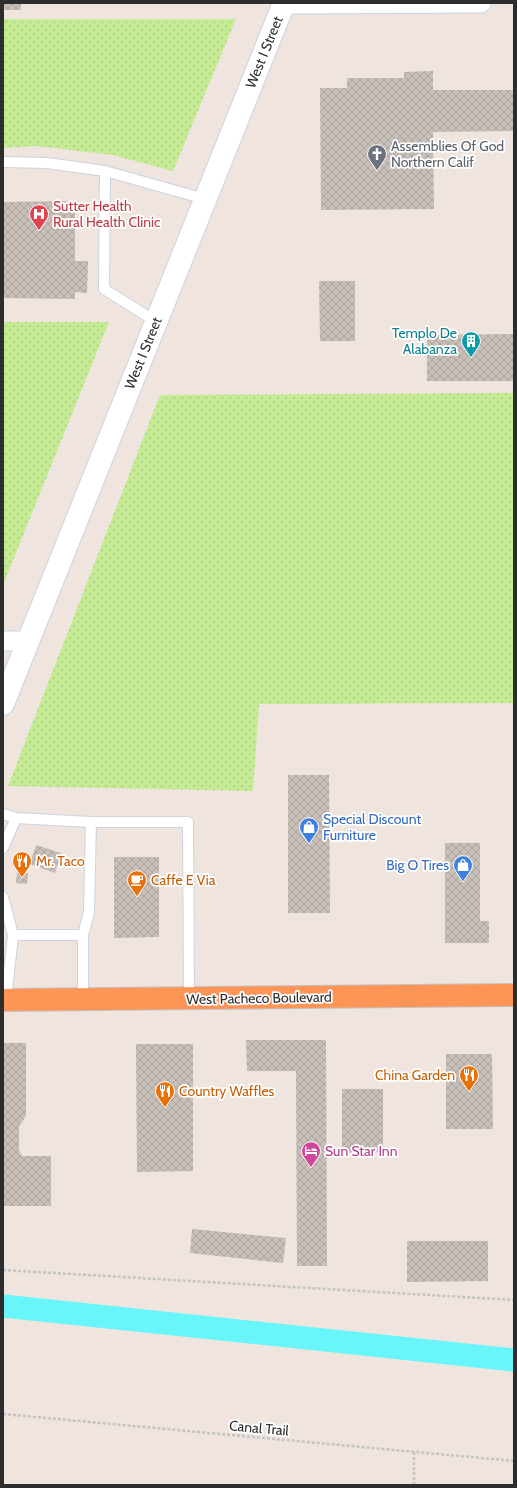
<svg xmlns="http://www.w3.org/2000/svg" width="517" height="1488" viewBox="0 0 517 1488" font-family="Cabin,sans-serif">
  <defs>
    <pattern id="grass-dots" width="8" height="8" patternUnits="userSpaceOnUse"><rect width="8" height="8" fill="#c6eb95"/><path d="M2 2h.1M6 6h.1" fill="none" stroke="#aaca81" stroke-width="1.8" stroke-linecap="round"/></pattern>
    <pattern id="building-cross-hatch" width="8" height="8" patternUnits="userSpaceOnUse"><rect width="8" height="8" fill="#c8bfb9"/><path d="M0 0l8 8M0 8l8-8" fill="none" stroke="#aca49f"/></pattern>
  </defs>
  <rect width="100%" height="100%" fill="#efe4de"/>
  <path fill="url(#grass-dots)" d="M3 19H236L173 171 113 155 36 146 3 148Z
    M3 322H109L3 585Z
    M514 393V703L259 704 253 791 8 786 160 395Z"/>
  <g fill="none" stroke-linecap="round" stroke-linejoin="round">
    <path stroke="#68f6fb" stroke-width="23" d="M3 1306 514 1360"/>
  </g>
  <path fill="url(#building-cross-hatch)" d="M4 3H21V10H4Z
    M433 71V90H514V131L433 132 434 209 321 210 320 88H347V78H404V72Z
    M75 201V261H88L87 293 75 292V299L3 298V202Z
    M319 281H355V341H320Z
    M514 334V381H427V335Z
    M288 775H329L330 913H288Z
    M445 843H480V921H489V943H445Z
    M36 845 61 853 55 873 30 864Z
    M114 857H159V937L114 938Z
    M17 872 28 873 27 884 16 883Z
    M246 1040H326L327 1266H297L296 1071H247Z
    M3 1043H26V1116L19 1126V1150L22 1156H51V1206H3Z
    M136 1044H193V1171L137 1172Z
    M446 1054H492L493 1129H446Z
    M342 1089H383V1152L342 1153Z
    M192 1229 286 1238 283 1263 190 1253Z
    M407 1241H488V1281L407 1282Z"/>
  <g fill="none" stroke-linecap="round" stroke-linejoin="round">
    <g stroke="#ccd4df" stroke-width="12">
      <path id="service" d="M3 162 47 163 105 171
        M155 321 104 289 105 171 205 199
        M3 814 16 818 91 822 89 912 83 935V1000
        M91 822H188L189 999
        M3 848 16 818
        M3 897 13 935 6 1000
        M13 935H83"/>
    </g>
    <g stroke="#ccd4df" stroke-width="21">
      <path id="minor" d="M283 4 481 3
        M3 641H27"/>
    </g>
    <g stroke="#ccd4df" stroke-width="24">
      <path id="tertiary" d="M3 704 284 3"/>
    </g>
    <g stroke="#c4c4c4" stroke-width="24">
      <path id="trunk" d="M3 1000 514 995"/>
    </g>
    <path stroke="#c4c4c4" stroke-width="2.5" stroke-dasharray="3 2" stroke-linecap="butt" d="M3 1270 514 1300
      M3 1414 514 1461
      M414 1452V1485"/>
    <use href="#service" stroke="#fff" stroke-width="10"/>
    <use href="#minor" stroke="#fff" stroke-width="19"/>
    <use href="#tertiary" stroke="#fff" stroke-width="22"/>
    <use href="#trunk" stroke="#fe9456" stroke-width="22"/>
  </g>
  <defs>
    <g id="church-pin" transform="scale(1)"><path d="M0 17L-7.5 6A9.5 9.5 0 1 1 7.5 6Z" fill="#6b7280" stroke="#fff"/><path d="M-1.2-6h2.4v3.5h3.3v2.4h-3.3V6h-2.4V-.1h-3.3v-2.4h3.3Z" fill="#fff"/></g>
    <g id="hospital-pin" transform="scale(1)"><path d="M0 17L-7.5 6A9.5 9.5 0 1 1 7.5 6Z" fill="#e0444e" stroke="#fff"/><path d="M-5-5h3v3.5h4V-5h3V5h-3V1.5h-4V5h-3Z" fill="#fff"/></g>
    <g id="building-pin" transform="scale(1)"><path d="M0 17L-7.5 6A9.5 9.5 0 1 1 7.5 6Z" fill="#0f9aa8" stroke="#fff"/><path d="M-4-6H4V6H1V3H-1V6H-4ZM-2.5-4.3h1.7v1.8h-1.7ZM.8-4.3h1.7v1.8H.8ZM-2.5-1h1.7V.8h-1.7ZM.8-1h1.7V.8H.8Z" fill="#fff"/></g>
    <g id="shop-pin" transform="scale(1)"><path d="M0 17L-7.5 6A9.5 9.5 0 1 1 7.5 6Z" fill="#3f7fe0" stroke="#fff"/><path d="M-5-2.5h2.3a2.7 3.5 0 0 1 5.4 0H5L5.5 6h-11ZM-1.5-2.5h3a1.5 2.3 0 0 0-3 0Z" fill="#fff"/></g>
    <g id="restaurant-pin" transform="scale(1)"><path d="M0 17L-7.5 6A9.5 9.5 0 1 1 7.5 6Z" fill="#e8710a" stroke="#fff"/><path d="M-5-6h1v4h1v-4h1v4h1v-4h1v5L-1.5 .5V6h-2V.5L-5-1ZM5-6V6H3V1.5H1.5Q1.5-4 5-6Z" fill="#fff"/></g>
    <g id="cafe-pin" transform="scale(1)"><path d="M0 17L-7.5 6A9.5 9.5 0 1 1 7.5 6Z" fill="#e8710a" stroke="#fff"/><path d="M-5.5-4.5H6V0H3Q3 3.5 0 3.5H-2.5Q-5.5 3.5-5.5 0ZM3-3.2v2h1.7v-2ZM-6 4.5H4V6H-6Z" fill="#fff"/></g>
    <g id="hotel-pin" transform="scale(1)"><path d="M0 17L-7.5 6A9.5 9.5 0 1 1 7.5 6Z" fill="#d1479c" stroke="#fff"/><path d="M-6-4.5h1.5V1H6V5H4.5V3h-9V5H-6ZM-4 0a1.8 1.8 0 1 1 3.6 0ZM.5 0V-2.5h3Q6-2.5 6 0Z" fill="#fff"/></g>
  </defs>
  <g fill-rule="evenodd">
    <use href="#church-pin" x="377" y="154"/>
    <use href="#hospital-pin" x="39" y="214"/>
    <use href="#building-pin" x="471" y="341"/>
    <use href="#shop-pin" x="309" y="827"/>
    <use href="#restaurant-pin" x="22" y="861"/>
    <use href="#shop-pin" x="463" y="865"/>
    <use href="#cafe-pin" x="137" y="880"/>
    <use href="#restaurant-pin" x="469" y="1075"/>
    <use href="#restaurant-pin" x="165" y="1091"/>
    <use href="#hotel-pin" x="311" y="1151"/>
  </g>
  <g text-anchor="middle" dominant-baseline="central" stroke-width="3.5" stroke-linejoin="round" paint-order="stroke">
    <g font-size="14" fill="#2d2d2d" stroke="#fff">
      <text transform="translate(264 52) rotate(-68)">West I Street</text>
      <text transform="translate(143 353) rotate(-68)">West I Street</text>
      <text transform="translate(259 998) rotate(-1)">West Pacheco Boulevard</text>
      <text transform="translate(259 1428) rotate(5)">Canal Trail</text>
    </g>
    <g font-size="14" fill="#5b616d" stroke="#fff" text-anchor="start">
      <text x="391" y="146">Assemblies Of God<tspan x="391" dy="16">Northern Calif</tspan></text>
    </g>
    <g font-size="14" fill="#be3a42" stroke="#fff" text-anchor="start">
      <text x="53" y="206">Sutter Health<tspan x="53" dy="16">Rural Health Clinic</tspan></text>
    </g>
    <g font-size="14" fill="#0d838f" stroke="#fff" text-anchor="end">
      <text x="457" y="333">Templo De<tspan x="457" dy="16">Alabanza</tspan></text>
    </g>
    <g font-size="14" fill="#366cbe" stroke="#fff" text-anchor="start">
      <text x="323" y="819">Special Discount<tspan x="323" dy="16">Furniture</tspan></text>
      <text x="449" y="865" text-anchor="end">Big O Tires</text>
    </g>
    <g font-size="14" fill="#c56008" stroke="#fff" text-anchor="start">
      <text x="36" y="861">Mr. Taco</text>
      <text x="151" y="880">Caffe E Via</text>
      <text x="455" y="1075" text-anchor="end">China Garden</text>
      <text x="179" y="1091">Country Waffles</text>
    </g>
    <g font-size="14" fill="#b23c85" stroke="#fff" text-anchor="start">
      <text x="325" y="1151">Sun Star Inn</text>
    </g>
  </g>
  <rect width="517" height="1488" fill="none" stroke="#2d2d2d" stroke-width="8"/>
</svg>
